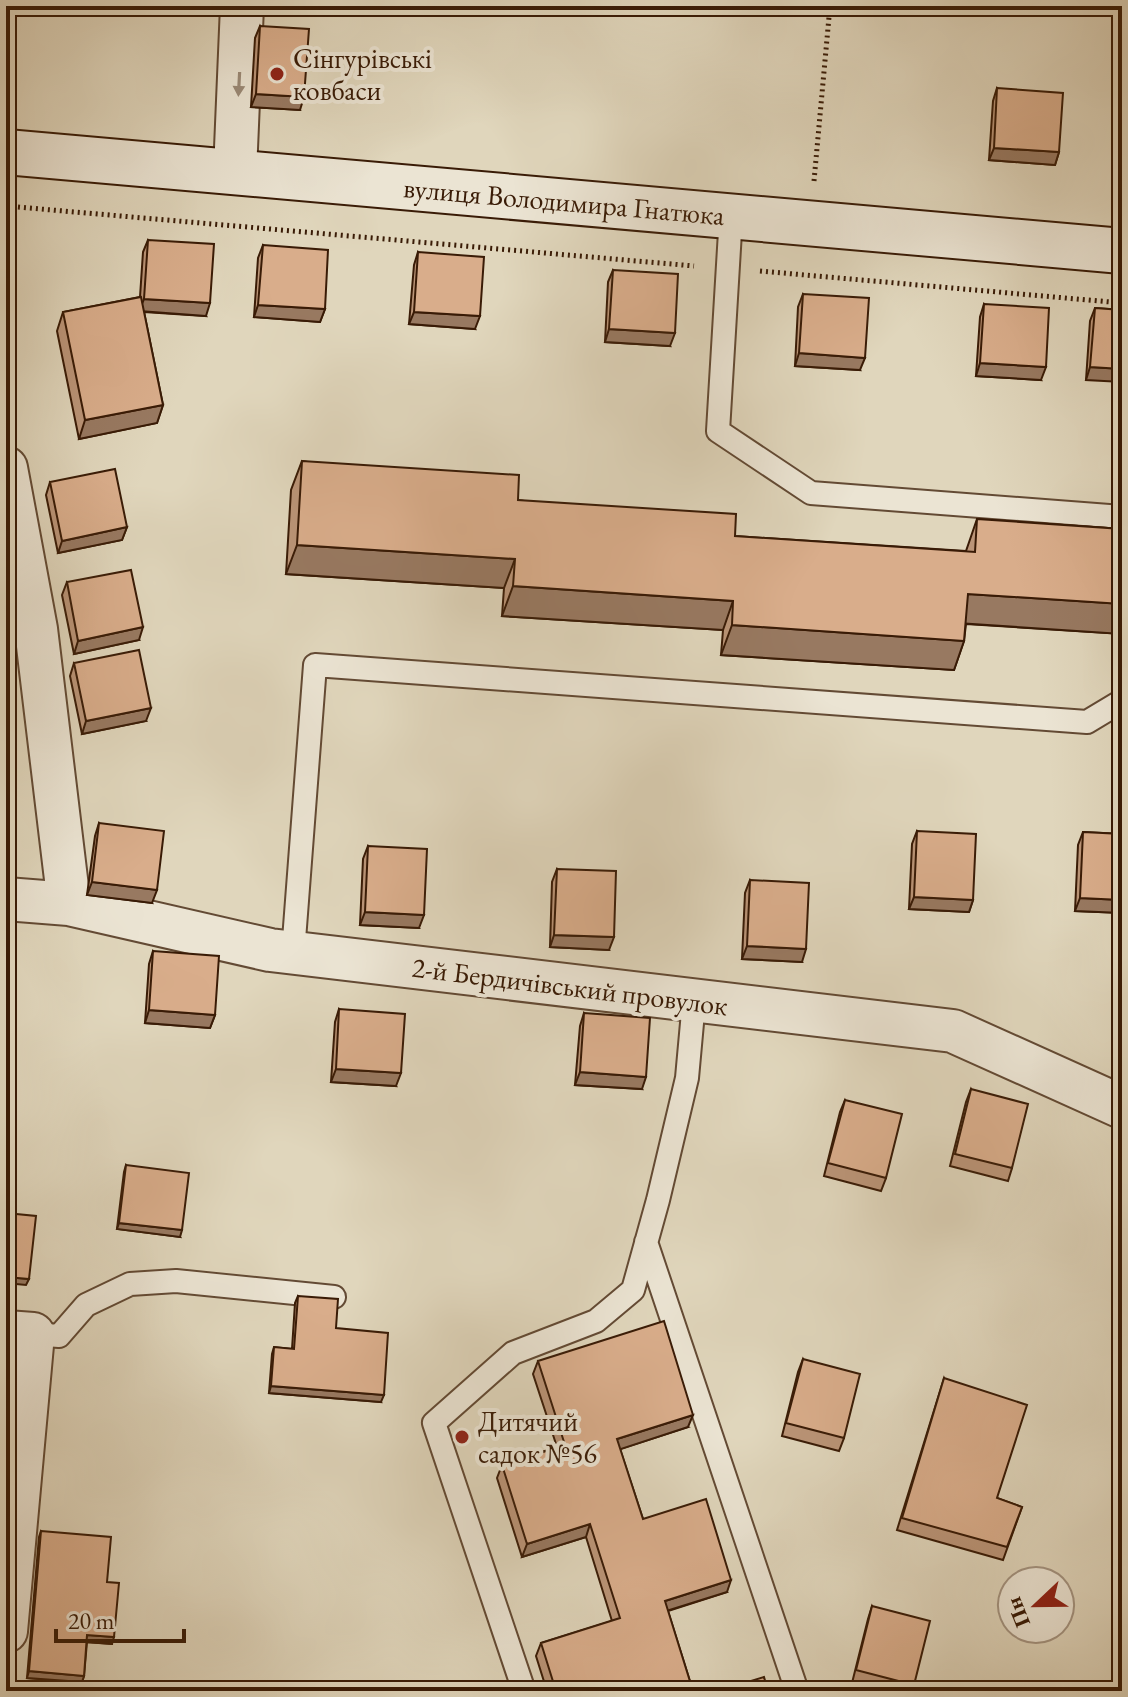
<svg xmlns="http://www.w3.org/2000/svg" width="1128" height="1697" viewBox="0 0 1128 1697" font-family="'EB Garamond',serif">
  <rect width="100%" height="100%" fill="#e0d6bc"/>
  <filter id="stains"><feTurbulence type="fractalNoise" baseFrequency=".0025" numOctaves="4"/><feColorMatrix values="0 0 0 0 .2 0 0 0 0 .09 0 0 0 0 .02 0 0 0 .5 -.17"/></filter>
  <radialGradient id="worn" r=".72"><stop offset=".6" stop-color="#630" stop-opacity="0"/><stop offset="1" stop-color="#630" stop-opacity=".3"/></radialGradient>
  <g fill="none" stroke-linecap="round" stroke-linejoin="round">
    <g stroke="#634a34" stroke-width="26">
      <path id="lane" d="M731 215 718 431 811 493 1122 517
        M293 953 315 665 1087 722 1122 701
        M646 1242 797 1691
        M33 1334 59 1336 86 1305 130 1284 176 1281 334 1297
        M524 1691 434 1423 513 1353 596 1321 633 1290 658 1200 687 1078 694 1001"/>
    </g>
    <g stroke="#634a34" stroke-width="46">
      <path id="street" d="M235 172 242 6
        M6 468 36 629 69 904
        M6 899 69 904 270 950 953 1031 1122 1107
        M6 1332 33 1334 6 1631"/>
    </g>
    <g stroke="#391b06" stroke-width="48">
      <path id="secondary" d="M6 152 1122 251"/>
    </g>
    <path stroke="#391b06" stroke-width="5" stroke-dasharray="2 4" stroke-linecap="butt" d="M814 181 830 6
      M6 206 694 266
      M760 271 1122 303"/>
    <use href="#lane" stroke="#ebe4d3" stroke-width="22"/>
    <use href="#street" stroke="#ebe4d3" stroke-width="42"/>
    <use href="#secondary" stroke="#ebe4d3" stroke-width="44"/>
  </g>
  <path fill="#bb9578" stroke="#391b06" stroke-width="2" d="M260 26 300 110 251 107 255 38Z
    M997 88 1059 152 1055 165 989 160 993 101Z
    M148 240 206 316 144 312 163 405 157 423 79 439 57 331 63 312 140 297 143 252Z
    M263 245 325 309 320 322 254 317 258 258Z
    M418 252 475 329 409 324 414 265Z
    M613 270 670 346 605 342 608 282Z
    M803 294 860 370 795 366 798 307Z
    M984 304 1041 380 976 376 980 317Z
    M1095 308 1122 310 1086 380 1090 321Z
    M302 461 518 500 735 536 966 551 977 519 1122 529V634L966 624 964 641 954 670 721 655 723 630 502 616 504 588 286 574 291 490Z
    M50 482 127 527 122 540 58 553 46 495Z
    M67 582 139 640 74 654 62 595Z
    M74 663 146 721 82 734 70 676Z
    M99 823 152 903 87 895 95 836Z
    M917 831 973 900 969 912 909 909 912 844Z
    M1083 832 1122 834V913L1075 911 1078 845Z
    M368 846 419 928 360 925 363 859Z
    M557 869 609 950 550 947 552 882Z
    M750 880 802 962 742 959 745 893Z
    M153 951 215 1015 210 1028 145 1023 149 964Z
    M339 1009 396 1086 331 1082 335 1022Z
    M584 1013 642 1089 575 1085 580 1026Z
    M971 1089 1012 1168 1008 1181 950 1166 966 1102Z
    M845 1100 886 1178 881 1191 824 1176 840 1112Z
    M126 1165 180 1237 117 1229 124 1172Z
    M298 1296 336 1328 381 1402 269 1393 272 1354 274 1347 292 1349 295 1303Z
    M803 1359 844 1438 839 1451 782 1436 798 1372Z
    M538 1361 688 1427 620 1449 643 1519 727 1592 668 1611 693 1691H547L536 1656 541 1643 612 1621 586 1537 522 1557 497 1478 502 1465 557 1447 533 1374Z
    M944 1378 997 1498 1022 1507 1003 1560 897 1530Z
    M41 1531 107 1582 112 1644 87 1642 84 1676 82 1682 27 1678 39 1537Z
    M872 1606 914 1685 912 1691H884L852 1683 868 1619Z"/>
  <path fill="#987961" stroke="#391b06" stroke-width="2" d="M571 6H742L739 16Z
    M256 94 304 97 300 110 251 107Z
    M994 148 1059 152 1055 165 989 160Z
    M144 299 210 303 206 316 139 311Z
    M258 305 325 309 320 322 254 317Z
    M414 312 480 316 475 329 409 324Z
    M609 329 675 333 670 346 605 342Z
    M799 353 865 358 860 370 795 366Z
    M980 363 1046 367 1041 380 976 376Z
    M1090 367 1122 369V382L1086 380Z
    M163 405 157 423 79 439 85 420Z
    M127 527 122 540 58 553 62 541Z
    M297 545 515 559 504 588 286 574Z
    M513 586 733 601 723 630 502 616Z
    M968 594 1122 604V634L957 623Z
    M732 625 964 641 954 670 721 655Z
    M143 627 139 640 74 654 78 641Z
    M151 708 146 721 82 734 86 721Z
    M92 882 157 890 152 903 87 895Z
    M914 897 973 900 969 912 909 909Z
    M1080 898 1122 900V913L1075 911Z
    M365 912 424 915 419 928 360 925Z
    M554 935 614 937 609 950 550 947Z
    M747 946 806 949 802 962 742 959Z
    M149 1010 215 1015 210 1028 145 1023Z
    M336 1069 401 1073 396 1086 331 1082Z
    M580 1072 646 1077 642 1089 575 1085Z
    M119 1223 182 1230 180 1237 117 1229Z
    M6 1277 29 1279 26 1285 6 1283Z
    M271 1386 384 1395 381 1402 269 1393Z
    M693 1415 688 1427 612 1452 617 1439Z
    M590 1524 586 1537 522 1557 527 1544Z
    M731 1580 727 1592 660 1613 665 1601Z
    M87 1635 114 1637 112 1644 85 1642Z
    M29 1671 84 1676 82 1682 27 1678Z"/>
  <path fill="#d9ad8b" stroke="#391b06" stroke-width="2" d="M260 26 309 29 304 97 256 94Z
    M997 88 1063 93 1059 152 994 148Z
    M148 240 214 244 210 303 144 299Z
    M263 245 328 250 325 309 258 305Z
    M418 252 484 257 480 316 414 312Z
    M613 270 678 274 675 333 609 329Z
    M803 294 869 298 865 358 799 353Z
    M141 297 163 405 85 420 63 312Z
    M984 304 1049 308 1046 367 980 363Z
    M1095 308 1122 310V369L1090 367Z
    M302 461 519 475 518 500 736 514 735 536 975 552 977 519 1122 529V604L968 594 964 641 732 625 733 601 513 586 515 559 297 545Z
    M115 469 127 527 62 541 50 482Z
    M131 570 143 627 78 641 67 582Z
    M139 650 151 708 86 721 74 663Z
    M6 713H9L6 751Z
    M99 823 164 831 157 890 92 882Z
    M917 831 976 834 973 900 914 897Z
    M1083 832 1122 834V900L1080 898Z
    M368 846 427 849 424 915 365 912Z
    M557 869 616 871 614 937 554 935Z
    M750 880 809 883 806 949 747 946Z
    M153 951 219 956 215 1015 149 1010Z
    M339 1009 405 1014 401 1073 336 1069Z
    M584 1013 650 1018 646 1077 580 1072Z
    M971 1089 1028 1104 1012 1168 955 1154Z
    M845 1100 902 1114 886 1178 828 1163Z
    M126 1165 189 1173 182 1230 119 1223Z
    M6 1213 36 1216 29 1279 6 1277Z
    M298 1296 338 1299 336 1328 388 1333 384 1395 271 1386 274 1347 294 1349Z
    M664 1321 693 1415 617 1439 643 1519 706 1499 731 1580 665 1601 693 1691H556L541 1643 620 1618 590 1524 527 1544 502 1465 565 1445 538 1361Z
    M803 1359 860 1374 844 1438 786 1423Z
    M944 1378 1027 1405 997 1498 1022 1507 1007 1547 902 1518Z
    M41 1531 111 1537 107 1582 119 1583 114 1637 87 1635 84 1676 29 1671Z
    M872 1606 930 1621 914 1685 856 1670Z
    M764 1677 768 1691H718Z"/>
  <defs><path id="oneway-solid" d="M-6-.8H1V-3.2L6.5 0L1 3.2V.8H-6Z" transform="scale(2)"/></defs>
  <use fill="#9b8a77" href="#oneway-solid" transform="translate(239 84) rotate(93)"/>
  <g fill="#8f2418" stroke="#ebe4d3" stroke-width="3">
    <circle cx="277" cy="74" r="8"/>
    <circle cx="462" cy="1437" r="8"/>
  </g>
  <g text-anchor="middle" dominant-baseline="central" stroke-width="8" stroke-linejoin="round" paint-order="stroke">
    <g font-size="28" fill="#391b06" stroke="#ebe4d3" text-anchor="start">
      <text x="293" y="58">Сінгурівські<tspan x="293" dy="32">ковбаси</tspan></text>
      <text x="478" y="1421">Дитячий<tspan x="478" dy="32">садок №56</tspan></text>
    </g>
    <g font-size="28" fill="#391b06" stroke="#ebe4d3">
      <text transform="translate(564 201) rotate(5)">вулиця Володимира Гнатюка</text>
      <text transform="translate(570 986) rotate(7)">2-й Бердичівський провулок</text>
    </g>
  </g>
  <rect width="1128" height="1697" fill="none" stroke="#e0d6bc" stroke-width="32"/>
  <rect x="8" y="8" width="1112" height="1681" fill="none" stroke="#391b06" stroke-width="4"/>
  <rect x="16" y="16" width="1096" height="1665" fill="none" stroke="#391b06" stroke-width="2"/>
  <g transform="translate(1036 1605) rotate(248)"><circle r="38" fill="#ebe4d3" stroke="#a49481" stroke-width="2"/>
  <path d="M0-6L14 30L0 20L-14 30Z" fill="#8f2418"/>
  <text y="-12" font-size="22" font-weight="bold" text-anchor="middle" fill="#391b06">Пн</text>
  </g>
  <path d="M56 1629v12h128v-12" fill="none" stroke="#391b06" stroke-width="4"/>
  <text x="68" y="1629" font-size="24" fill="#391b06" stroke="#ebe4d3" stroke-width="6" paint-order="stroke">20 m</text>
  <rect width="100%" height="100%" filter="url(#stains)"/>
  <rect width="100%" height="100%" fill="url(#worn)"/>
</svg>
